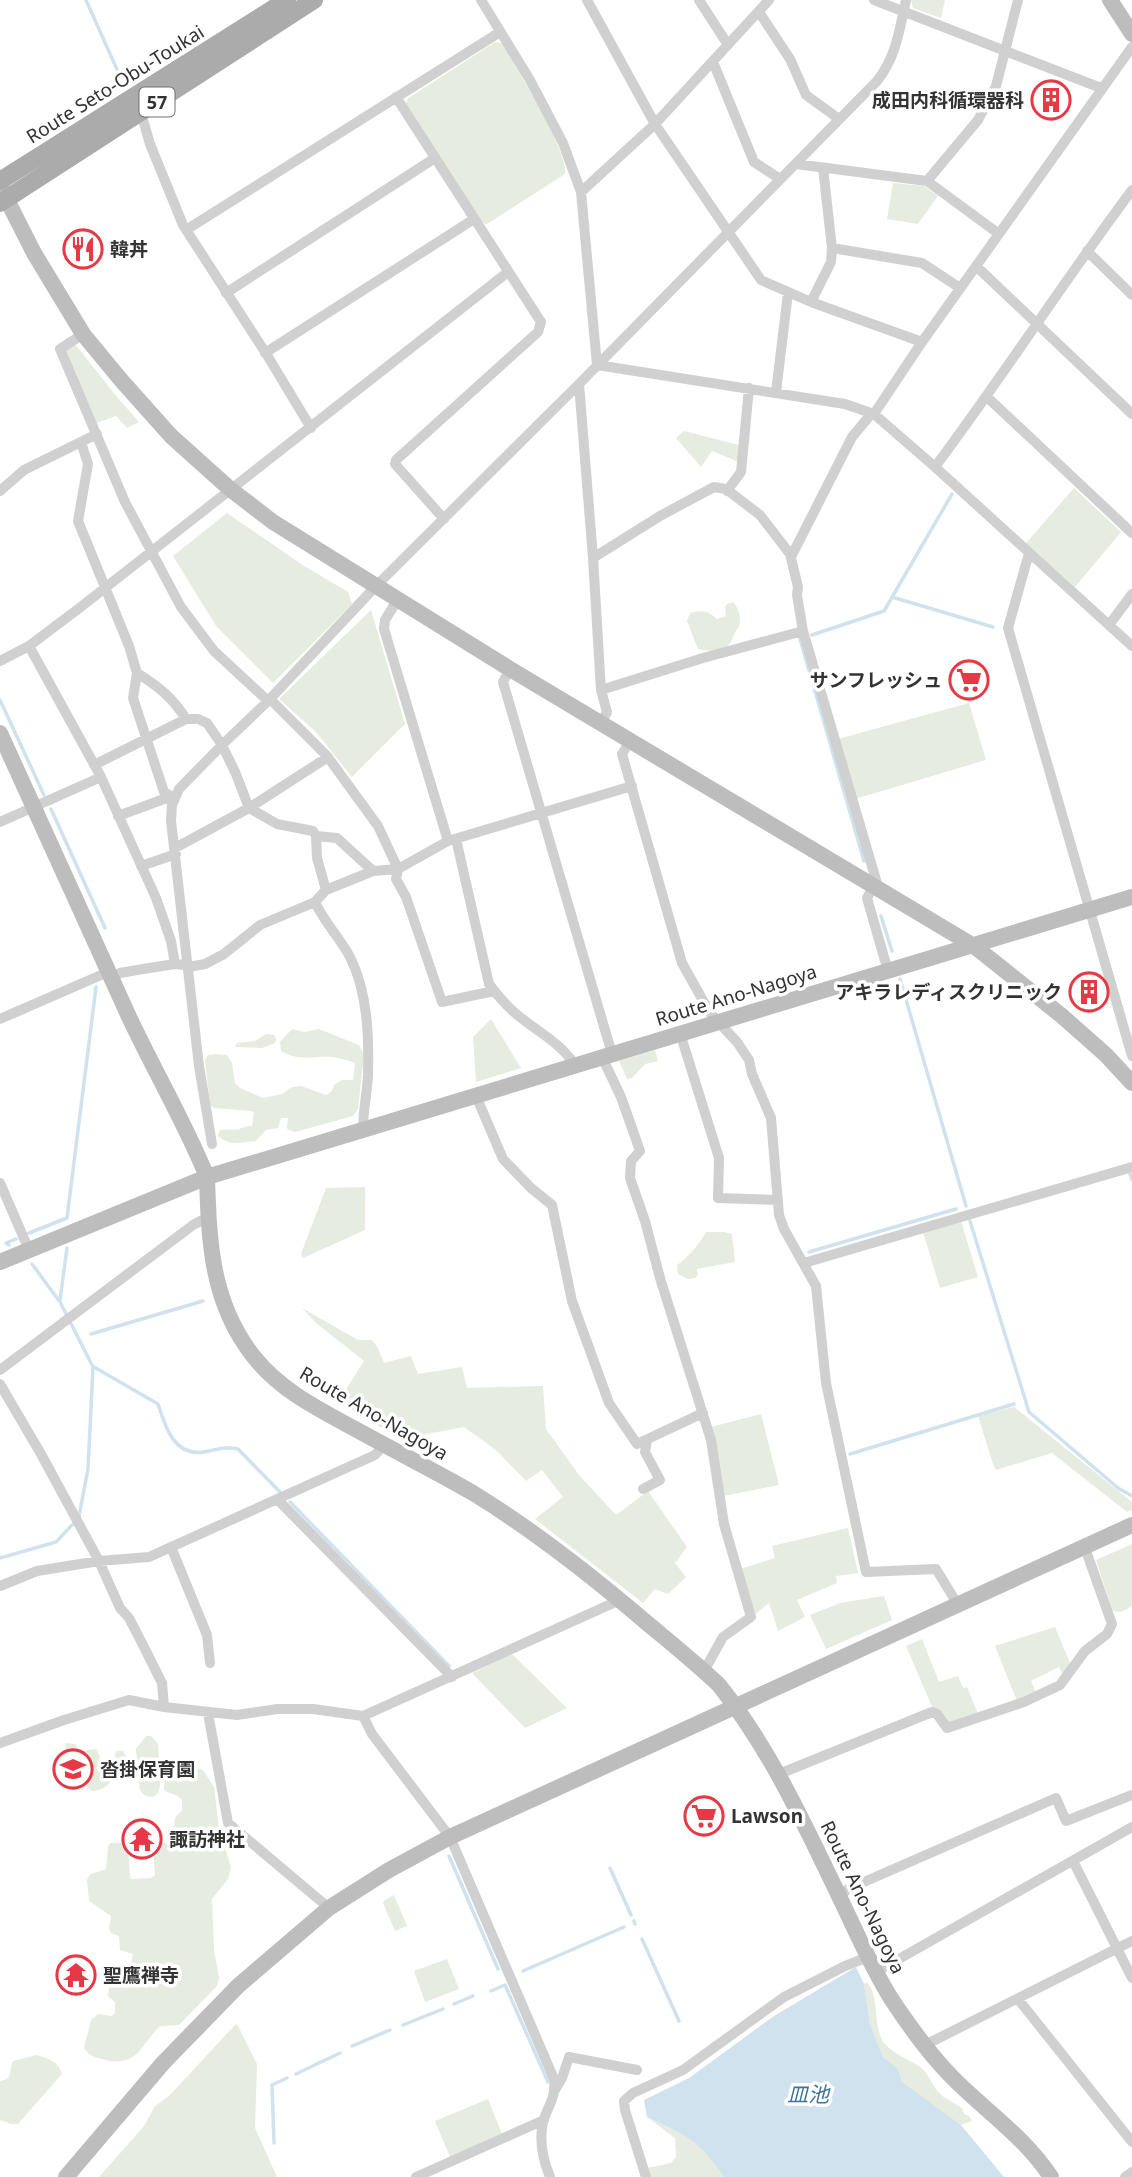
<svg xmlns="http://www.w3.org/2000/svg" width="1132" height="2177" viewBox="0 0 1132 2177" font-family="'Noto Sans','Noto Sans JP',sans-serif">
  <rect width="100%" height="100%" fill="#fff"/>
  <path fill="#e6ecdf" d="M911 0H945L941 18 913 8Z
    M495 42 502 43C515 66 570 154 565 174L487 224 481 223 406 105 407 99Z
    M893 183 924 186 938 196 918 224 887 219Z
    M75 344 118 398 139 422 127 428 116 416 97 423 65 351Z
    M684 431 739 445V462L712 451 701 467 676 438Z
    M1074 488 1121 532 1075 587 1026 543Z
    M227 513 301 564 348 592 352 604 273 683 216 626 173 556Z
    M733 602C740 610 741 617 739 627 733 633 733 642 727 647 721 652 705 651 698 649L687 621 690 613C701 610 708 610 717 619L726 616 725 607 727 604Z
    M371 610 405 724 352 777 315 731 279 699Z
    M969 703 986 760 855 799 838 739Z
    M491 1019 521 1068 476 1082 473 1037Z
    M292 1029 304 1032 319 1029 359 1045 364 1055 358 1109 353 1116 295 1132 287 1129 288 1118H281L278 1128 266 1130 256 1141C241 1142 231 1147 218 1136L219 1131C226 1128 232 1131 239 1129 245 1127 246 1126 252 1126L254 1113 251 1111 214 1108 210 1105 205 1060 208 1055 215 1054 227 1055 232 1063 235 1083 240 1088 263 1098 282 1094 292 1087 301 1086 326 1095 332 1091 334 1085 342 1080H353L355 1063C344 1059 332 1056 320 1057 305 1058 294 1059 281 1051L280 1042Z
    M266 1034 274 1035 276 1039 275 1043 262 1048 235 1047 237 1043 255 1041Z
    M655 1050 658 1061 645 1064 632 1078 627 1079 619 1061Z
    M365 1187V1230L303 1258 301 1254 326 1188Z
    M961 1221 978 1277 940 1288 923 1232Z
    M706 1232H724L732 1234 735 1262 697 1269 698 1275 695 1278 688 1279 678 1274 677 1265C688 1258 700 1243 706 1232Z
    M302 1308 358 1340H372L378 1348 384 1363 411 1356 418 1374 462 1367 467 1388 543 1386 546 1429 579 1475 616 1515 648 1491 687 1547 675 1563 686 1577 668 1594 655 1589 643 1603 535 1519 563 1497 542 1470 526 1481 496 1450 464 1427 400 1439 338 1402 364 1361 316 1323Z
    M1014 1407 1132 1502V1510L1127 1512 1052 1453 996 1470 993 1464 978 1416Z
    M761 1414 779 1485 723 1496 711 1427Z
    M848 1528 858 1573 836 1576 837 1583 797 1600 805 1617 778 1631 769 1603 754 1615 740 1569 775 1558 772 1546Z
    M1132 1544V1606C1125 1610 1118 1615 1112 1609L1096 1560Z
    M884 1596 892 1620 826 1649 810 1615 840 1603Z
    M1055 1627 1070 1663 1063 1676 1059 1667 1031 1681 1036 1693 1017 1701 995 1646Z
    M922 1639 939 1682 958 1676 963 1688 967 1687 978 1714 950 1725 933 1709 906 1646Z
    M512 1654 567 1708 525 1728 472 1673Z
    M146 1736H151L158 1744C158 1754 165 1791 155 1796 152 1798 147 1796 144 1795L140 1790 136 1749Z
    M65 1743 75 1744 80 1751 96 1749 99 1754 102 1775 116 1774 115 1754 117 1751H123L126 1756 121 1775C108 1779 111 1790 91 1791L86 1785 85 1779 94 1773 92 1760 69 1763Z
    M172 1763 185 1764 203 1770 214 1787 219 1828 218 1839 226 1851 231 1867 228 1879 212 1899 214 1950 219 1978 217 1986 179 2025 160 2026C139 2047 137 2069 102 2059 94 2057 89 2056 84 2048L91 2020 98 2014 112 2016 115 2013V2002L108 1996 111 1973 122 1964 131 1963 133 1954 120 1950 119 1936 111 1933 109 1929 111 1916 89 1901 87 1879 91 1874 106 1869 108 1847 110 1843H123L128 1850 130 1877 132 1879 151 1878 155 1875 153 1848 155 1845 172 1841 175 1818 182 1810V1800L178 1796 165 1791 164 1789 166 1765Z
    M394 1895 407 1926 395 1931 383 1903 385 1900Z
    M447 1959 459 1989 425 2002 414 1971Z
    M866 1982C880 1992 872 2026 884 2043 893 2054 909 2059 920 2067 928 2072 932 2086 939 2093 945 2099 955 2103 962 2108L964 2114 969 2116 972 2121 961 2125 901 2082 898 2069 883 2057 870 2024 864 1984Z
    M237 2024 257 2064 255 2128 277 2177H99L144 2126 155 2106 169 2096 233 2027Z
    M37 2055C49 2059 58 2061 62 2074L18 2124H11L0 2120V2081C14 2079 8 2071 13 2061Z
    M488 2099 502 2134 450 2157 435 2121Z
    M647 2117C687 2136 698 2140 724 2177H649L647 2168 671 2163 676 2157 675 2138Z"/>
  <path fill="#cfe2ee" d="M856 1967 864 1984 870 2024 883 2057 898 2069 902 2082 961 2125 1004 2177H724C698 2140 687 2136 647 2117L644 2100 689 2078 774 2016Z"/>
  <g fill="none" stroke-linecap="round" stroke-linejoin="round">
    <path stroke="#cfe2ee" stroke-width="3.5" d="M86 0 119 74
      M892 597 993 627
      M812 635 884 611 952 494
      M800 639 864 861
      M0 700 44 795
      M51 809 105 928
      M881 916 892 951
      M900 979 966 1206
      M1130 1174 1132 1180
      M970 1221 1029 1412 1118 1488 1132 1496
      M29 1233 67 1218 96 987
      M9 1245 6 1243 16 1239
      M809 1252 956 1209
      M32 1264 60 1302 93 1367 88 1469 79 1516
      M60 1300 67 1248
      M91 1334 203 1301
      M94 1367 158 1404C165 1426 174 1457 204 1452 216 1450 226 1446 238 1449L280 1492
      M850 1454 1014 1404
      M290 1502 449 1666
      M0 1558 56 1542 75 1522
      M449 1856 498 1969
      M610 1868 631 1915
      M634 1921 635 1924
      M642 1939 679 2021
      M523 1971 624 1927
      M491 1991 505 1985 548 2082
      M454 2004 473 1996
      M403 2025 443 2009
      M352 2046 390 2030
      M296 2074 340 2053
      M274 2143 272 2085 287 2078"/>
    <path stroke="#d0d0d0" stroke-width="10" d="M481 0 530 80 563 143 581 192 597 365
      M587 0 655 124 761 280 811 302 922 342
      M699 0 728 45
      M874 0 1101 88
      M759 12 790 59 806 95 839 119
      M713 62 754 162 780 179
      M396 97 541 322 538 332 396 460 395 464 444 519
      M141 113 150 144 183 225 267 355 311 428
      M796 164 927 181 999 234
      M823 168 832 248
      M927 181 978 120 996 86 1018 0
      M581 192 655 124 769 0
      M186 230 500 32
      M1087 251 1132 295
      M976 266 1132 414
      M226 293 435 158
      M811 302 831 262 832 248 922 263 960 288
      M83 334 60 349 125 502 181 607 214 651 268 701
      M265 353 474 219
      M597 365 845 404 874 414 935 467 1132 646
      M579 384 593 558 601 690 607 712 601 723
      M776 392 788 293
      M987 397 1132 533
      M874 414 922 342 1132 47
      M81 442 88 464 78 521 129 646 137 673 133 698 164 792 174 798
      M935 467C1003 376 1064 281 1132 190
      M0 491 24 470 97 434
      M727 491 741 472 749 388
      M1029 553 1008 628 1132 1056
      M791 557 852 437 872 413
      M593 558 660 516 714 487 726 489 760 515 790 554 798 587 797 595 803 631 879 890
      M398 599 385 620 384 629 448 841
      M1109 625 1132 594
      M29 646 101 777 156 898 171 941 175 964
      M0 661 29 646 82 606 508 272
      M510 669 503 682 612 1054
      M137 673C158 686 173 698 186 719
      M601 690 703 658 803 631
      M270 699 327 756 378 826 398 869 396 879 406 897 442 1002 494 991
      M630 741 622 754 682 963 710 1013 737 1042 749 1060 752 1074 771 1118 779 1215 784 1229 816 1286 826 1383 866 1572 936 1569 958 1605
      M94 765 186 719H198L207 723 222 745 236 774 249 808 277 824 313 831 316 836 317 858 326 890 315 902 260 925 224 954 205 964 194 966 175 964 143 969 120 973 112 979
      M118 816 164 799 174 798
      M0 822 101 777
      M316 836 337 838 373 871
      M456 839 489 984C497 995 505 1004 515 1013 536 1031 560 1042 575 1065
      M175 848 249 808 328 757
      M141 866 176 854
      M873 887 867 898 888 971
      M326 890 373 871 398 869 448 841 632 786
      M315 902C324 922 340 938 350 957 368 993 369 1037 368 1075 367 1094 363 1111 363 1130
      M0 1019 108 972
      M680 1033 719 1158 718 1198 778 1200
      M602 1057 621 1097 640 1151 631 1161 630 1178 645 1221 660 1278 711 1440 724 1524 751 1617 723 1637 704 1671
      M476 1096 503 1159 531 1188 552 1205 572 1301 609 1403 637 1444 703 1413
      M212 1144 199 1066 171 821 172 805 179 789 222 745 268 701 376 586 579 384 877 81C896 58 900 28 906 0
      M0 1183 29 1250
      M804 1263 1132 1167
      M0 1370 193 1225 208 1217
      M0 1384 41 1454 99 1561 120 1608 129 1618 143 1645 162 1683 164 1707
      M643 1489 660 1480 645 1452 647 1440
      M277 1499 452 1677
      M171 1547 207 1635 210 1663
      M0 1586 37 1571 99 1561 149 1557 375 1455 384 1445
      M208 1713 228 1823 329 1908
      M363 1716 372 1734 450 1837 554 2079C556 2099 548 2105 543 2122 539 2140 543 2160 550 2177
      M0 1743 64 1720 129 1700 164 1707 237 1715 277 1709H313L363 1716 620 1600
      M779 1774 932 1712 937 1714 947 1728 1024 1702 1060 1685 1085 1651 1107 1634 1112 1624 1085 1548
      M1073 1861 1132 1978
      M839 1897 848 1889 1056 1798 1066 1821 1132 1795
      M876 1972 1132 1827
      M1018 1999 1132 2142
      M923 2046 1132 1941
      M555 2090 562 2078 569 2057 637 2070
      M416 2177 544 2120
      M646 2177 625 2110 624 2101 633 2093 683 2070 784 1997 845 1966 868 1957
      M1125 2177 1132 2172"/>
    <path stroke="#bdbdbd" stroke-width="16" d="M1110 0 1132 34
      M1 188 34 253 83 334 121 380 171 436 230 489 273 522 510 669 974 946 1062 1016 1106 1055 1132 1083
      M0 733C44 828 86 924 130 1019 155 1072 185 1123 207 1177L0 1262
      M66 2177 163 2063 238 1986 329 1908 389 1870 450 1837 1132 1525
      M1051 2177C1026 2139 990 2114 958 2083 932 2058 912 2030 892 2000 871 1967 856 1931 839 1896 804 1823 770 1749 719 1685 696 1663 671 1643 647 1623 592 1576 535 1531 473 1493 435 1471 395 1451 357 1430 320 1410 281 1391 254 1357 211 1303 209 1242 207 1177L1132 897"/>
    <path stroke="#ababab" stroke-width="18" d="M0 181 287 0
      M0 203 314 0"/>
  </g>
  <defs>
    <g id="building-ring" transform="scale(2.0125)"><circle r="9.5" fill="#fff" stroke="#e63946" stroke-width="1.5"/><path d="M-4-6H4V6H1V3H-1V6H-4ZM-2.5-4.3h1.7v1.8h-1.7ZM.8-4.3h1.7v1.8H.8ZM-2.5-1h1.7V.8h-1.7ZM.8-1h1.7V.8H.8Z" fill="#e63946"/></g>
    <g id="restaurant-ring" transform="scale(2.0125)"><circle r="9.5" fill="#fff" stroke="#e63946" stroke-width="1.5"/><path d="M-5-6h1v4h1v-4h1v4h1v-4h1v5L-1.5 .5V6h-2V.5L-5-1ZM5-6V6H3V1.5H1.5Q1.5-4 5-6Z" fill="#e63946"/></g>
    <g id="supermarket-ring" transform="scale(2.0125)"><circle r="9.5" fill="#fff" stroke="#e63946" stroke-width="1.5"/><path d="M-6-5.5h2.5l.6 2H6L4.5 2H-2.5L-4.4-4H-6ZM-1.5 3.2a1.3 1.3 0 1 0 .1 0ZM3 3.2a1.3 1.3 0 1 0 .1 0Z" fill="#e63946"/></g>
    <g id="school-ring" transform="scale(2.0125)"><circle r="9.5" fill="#fff" stroke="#e63946" stroke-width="1.5"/><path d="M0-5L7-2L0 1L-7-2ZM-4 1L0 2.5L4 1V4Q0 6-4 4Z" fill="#e63946"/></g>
    <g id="temple-ring" transform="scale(2.0125)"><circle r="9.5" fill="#fff" stroke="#e63946" stroke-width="1.5"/><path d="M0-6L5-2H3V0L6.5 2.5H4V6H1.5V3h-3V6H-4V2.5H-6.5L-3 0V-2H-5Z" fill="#e63946"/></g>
  </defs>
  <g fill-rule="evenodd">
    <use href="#building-ring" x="1051" y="100"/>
    <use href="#restaurant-ring" x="83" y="249"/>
    <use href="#supermarket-ring" x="969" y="680"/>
    <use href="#building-ring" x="1089" y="992"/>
    <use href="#school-ring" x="73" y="1769"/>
    <use href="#supermarket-ring" x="704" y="1816"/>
    <use href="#temple-ring" x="142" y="1839"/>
    <use href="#temple-ring" x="76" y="1975"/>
  </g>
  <g text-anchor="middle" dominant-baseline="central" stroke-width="7" stroke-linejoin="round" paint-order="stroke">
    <rect fill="#fff" stroke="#707070" stroke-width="2" x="139.5" y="87.5" width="35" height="29" rx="5"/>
    <g font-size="18" font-weight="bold" fill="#333">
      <text x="157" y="102">57</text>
    </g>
    <g font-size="19" fill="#333" stroke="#fff">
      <text transform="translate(115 84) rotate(-32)">Route Seto-Obu-Toukai</text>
      <text transform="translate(736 995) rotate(-17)">Route Ano-Nagoya</text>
      <text transform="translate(374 1413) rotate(30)">Route Ano-Nagoya</text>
      <text transform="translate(863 1897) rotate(64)">Route Ano-Nagoya</text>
    </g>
    <g font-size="19" font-weight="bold" fill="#333" stroke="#fff" text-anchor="start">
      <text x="1024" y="100" text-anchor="end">成田内科循環器科</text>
      <text x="110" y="249">韓丼</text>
      <text x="942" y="680" text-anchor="end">サンフレッシュ</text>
      <text x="1062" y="992" text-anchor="end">アキラレディスクリニック</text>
      <text x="100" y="1769">沓掛保育園</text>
      <text x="731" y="1816">Lawson</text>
      <text x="169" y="1839">諏訪神社</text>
      <text x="103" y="1975">聖鷹禅寺</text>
    </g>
    <g font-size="21" font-style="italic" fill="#3f7597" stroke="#fff">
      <text x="808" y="2094">皿池</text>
    </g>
  </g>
</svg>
